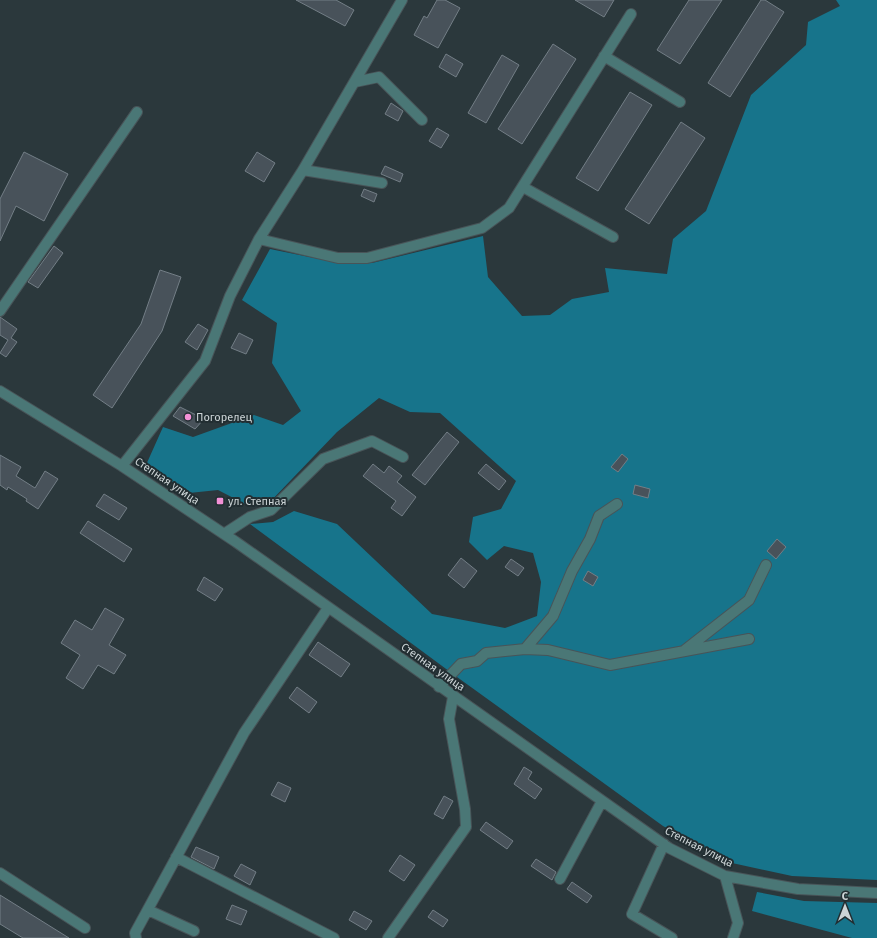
<svg xmlns="http://www.w3.org/2000/svg" width="877" height="938" viewBox="0 0 877 938" font-family="'Fira Sans',sans-serif">
  <rect width="100%" height="100%" fill="#2b383c"/>
  <path fill="#17748b" d="M836 0H877V880L792 876 732 863 663 826 457 677 250 524 273 522 294 511 337 524 432 614 505 628 537 616 541 582 533 553 504 546 487 560 469 542 473 517 501 509 516 481 440 413 410 412 379 398 337 432 268 504 249 506 218 490 189 493 146 465 163 427 193 437 254 415 283 425 301 411 272 363 277 323 242 300 270 249 344 264 372 263 483 236 488 277 522 316 550 315 572 299 609 292 605 268 667 274 673 239 706 211 751 95 806 45 808 22 840 6Z
    M757 892 804 901 877 903V938H852L752 911Z"/>
  <path fill="#48525a" stroke="#737e86" d="M296 0H336L354 10 345 26Z
    M437 0H445L460 8 438 48 414 35 424 16 427 18Z
    M575 0H614L604 17Z
    M689 0H722L680 64 657 50Z
    M761 0H765L784 12 730 97 708 83Z
    M553 44 576 59 522 144 498 129Z
    M446 54 463 64 456 77 439 67Z
    M502 55 519 65 486 123 468 113Z
    M630 92 652 105 598 191 576 178Z
    M391 103 403 111 398 121 385 114Z
    M681 122 705 138 649 224 625 209Z
    M437 128 449 135 441 148 429 141Z
    M24 152 68 174 44 221 16 206 0 241V199Z
    M257 152 275 163 264 182 245 171Z
    M385 166 403 174 400 182 381 174Z
    M364 189 377 194 374 202 361 196Z
    M54 246 63 253 38 288 28 282Z
    M160 270 181 277 162 331 112 408 93 395 141 324Z
    M0 317 17 329 11 338 17 342 6 357 0 353 8 340 0 335Z
    M198 324 208 330 197 350 185 342Z
    M239 333 253 340 246 354 231 348Z
    M180 407 204 419 195 429 173 416Z
    M447 432 459 442 425 485 412 475Z
    M622 454 628 459 618 472 611 467Z
    M0 455 21 467 16 476 35 488 45 471 58 479 38 509 26 501 27 499 8 487 7 490 0 485Z
    M373 464 384 473 389 466 402 476 397 482 416 497 402 516 391 508 396 501 363 476Z
    M486 464 506 481 499 490 478 473Z
    M635 485 650 489 648 498 633 494Z
    M104 494 127 508 119 520 96 506Z
    M88 521 132 549 124 562 80 533Z
    M777 539 786 547 776 559 767 551Z
    M461 558 477 571 464 588 448 575Z
    M511 559 524 568 518 576 505 567Z
    M588 571 598 577 593 586 583 580Z
    M204 577 223 589 215 601 197 590Z
    M105 608 124 619 109 645 126 655 114 674 98 665 83 689 66 678 80 655 61 643 75 620 92 630Z
    M318 642 350 664 341 677 309 655Z
    M297 687 317 702 309 713 289 698Z
    M524 767 532 772 528 779 542 789 535 799 514 784Z
    M278 782 291 788 285 802 271 795Z
    M444 796 453 801 443 819 434 814Z
    M486 822 513 841 507 849 480 830Z
    M196 847 219 857 214 869 191 857Z
    M400 855 415 865 404 881 389 871Z
    M536 859 556 872 552 880 531 866Z
    M241 864 256 872 250 885 234 876Z
    M572 882 592 896 587 903 567 889Z
    M0 895 69 938H23L0 924Z
    M232 905 247 911 241 925 226 919Z
    M433 910 448 920 443 927 428 917Z
    M354 911 372 921 366 930 349 920Z"/>
  <g fill="none" stroke-linecap="round" stroke-linejoin="round">
    <g stroke="#485458" stroke-width="12">
      <path id="minor" d="M604 56 680 102
        M355 82 379 77 422 120
        M303 170 382 183
        M523 187 613 237
        M259 239 338 258H367L482 228 509 208 631 14
        M0 311 137 112
        M0 391 122 466 236 542 669 848 725 876 798 889 877 893
        M122 466 205 361 230 296 259 239 303 170 402 0
        M224 534 250 517 271 510 323 459 372 441 403 457
        M525 649 548 650 610 665 749 639
        M685 650 749 600 766 565
        M439 687 461 664 477 661 486 653 525 649 553 616 572 571 590 539 599 516 617 504
        M664 844 632 914 672 938
        M176 857 334 938
        M0 873 85 928
        M725 876 738 923 733 938
        M560 879 602 801
        M148 910 194 931
        M136 938 135 933 244 733 328 608
        M388 938 466 827 465 809 449 719 453 697"/>
    </g>
    <use href="#minor" stroke="#4a7776" stroke-width="10"/>
  </g>
  <g fill="#f391d6" stroke="#222e32" stroke-width="1.5">
    <circle cx="188" cy="417" r="4"/>
    <rect x="216" y="497" width="8" height="8" rx="2"/>
  </g>
  <g text-anchor="middle" dominant-baseline="central" stroke-width="4" stroke-linejoin="round" paint-order="stroke">
    <g font-size="11" fill="#ccd4d6" stroke="#222e32" text-anchor="start">
      <text x="196" y="417">Погорелец</text>
      <text x="228" y="501">ул. Степная</text>
    </g>
    <g font-size="11" fill="#ccd4d6" stroke="#222e32">
      <text transform="translate(167 481) rotate(34)">Степная улица</text>
      <text transform="translate(433 667) rotate(35)">Степная улица</text>
      <text transform="translate(699 847) rotate(27)">Степная улица</text>
    </g>
  </g>
  <g transform="translate(845 906)" stroke="#222e32" stroke-width="3" paint-order="stroke">
  <path d="M0-3L7 15L0 10L-7 15Z" fill="#ccd4d6"/>
  <text y="-6" font-size="11" font-weight="bold" text-anchor="middle" fill="#ccd4d6">С</text>
  </g>
</svg>
